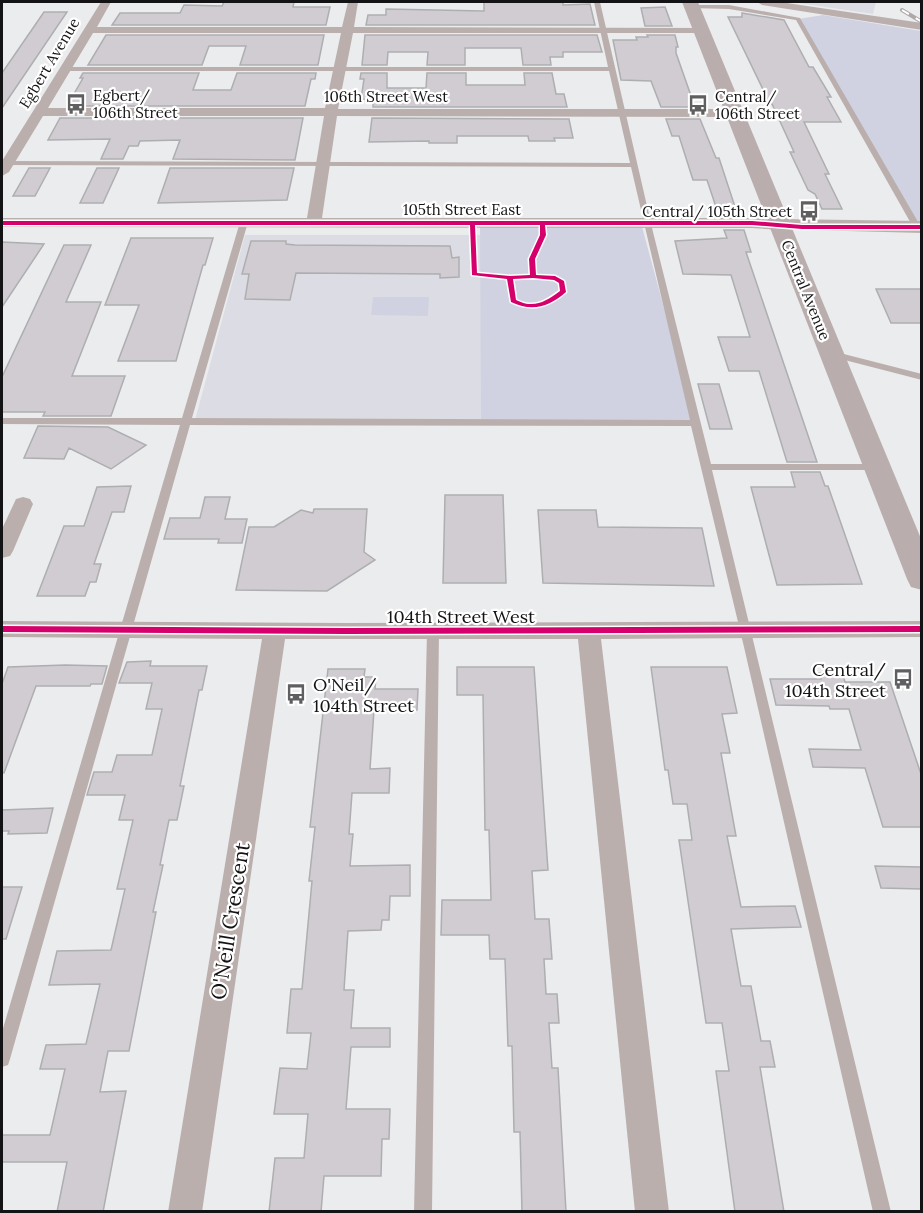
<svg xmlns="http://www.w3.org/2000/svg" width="923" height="1213" viewBox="0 0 923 1213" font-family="Lora,serif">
  <rect width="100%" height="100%" fill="#ebecee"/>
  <path fill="#dcdde4" d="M792 2H876L873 14Z
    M245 235H482L486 420H195Z"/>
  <path fill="#d0d2e1" d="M823 15 921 31V227H917L798 19Z
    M480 223H641L695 423 481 422Z
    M373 297H429L428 316 371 315Z"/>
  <path fill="#d0ccd2" stroke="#aeaeb0" stroke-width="1.5" d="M224 2H294L293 7H330L326 25H112L120 13H180L184 5 222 6Z
    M484 2H563V5L590 4 595 25H366L368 15H386V9L484 11Z
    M665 7 672 26H645L641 8Z
    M44 12H67L2 108V73Z
    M742 13 784 20 809 67H813L831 97H827L841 122H804L829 174H825L842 209H822L815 194 808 190 790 152H794L772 104H770L728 17H742Z
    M106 35H324L318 65H240L246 46H209L202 65H88Z
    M365 35H597L602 52H563V57H550L551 65H523L521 48H465V65H427L428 52H388L387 65H362Z
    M647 35H675L678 47H676V53L695 107H661L651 81 621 80 613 40H637L636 37H648Z
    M83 73H199L193 90H231L237 73H316L315 79H311L305 106H67L83 78H80Z
    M361 73H387V88H426L427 73H466V85H525L524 73H552L556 94H564L567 107H373V100L361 99 364 79H360Z
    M60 118H303L295 160 173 159 180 140 140 141 138 146H129L123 159H101L110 139 48 140Z
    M372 118 569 119 573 138H554L555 141H529L528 136H457V143H429V141L369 142Z
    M666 119H700L716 158H719L738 216H719L707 180H693L679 136H672Z
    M29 168H50L35 196H13Z
    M97 168H119L103 203H80Z
    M170 168H294L287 200 158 203Z
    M724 230H744L751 252H746L817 462H787L759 371H729L718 337H750L731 275 683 274 675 241 727 238Z
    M131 238H213L205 265H203L176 361H118L139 305H105Z
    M251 241H286V244L295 245 450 246 452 258 459 257V277L440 278V274L296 273 290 300 245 299 249 274H242Z
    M2 242 44 244 2 307Z
    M64 245H91L66 302H101L72 376H125L111 416H43L45 412H2V377Z
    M876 289H921V323H891Z
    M698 384H719L732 429H710Z
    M38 426 108 427 146 445 111 469 69 448 64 459 24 458Z
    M791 472H820L825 486H828L862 584 777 585 751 487H795Z
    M131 486 124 512H112L94 564H101L96 582H90L85 596H37L64 526H84L97 487Z
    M445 495H503L506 583H443Z
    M205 497H230L225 519H247L242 543H218L219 539H164L170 518H200Z
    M314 509H367L364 552 375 560 327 591 236 590 249 527H274L301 510 313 513Z
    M538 510H596L598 527 702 528 714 586 543 583Z
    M151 661 150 666H207L202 690H199L180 786H184L177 820H169L160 865H163L153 912H156L129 1051H108L100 1092 126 1091 103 1212H57L67 1162H2V1135H50L65 1069H40L46 1045 86 1044 100 984 49 985 57 951 111 950 125 889H117L133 820H119L125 795H87L94 772H112L117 755H152L162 709H146L152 683H119L127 662Z
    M65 665 107 666 102 684H91L90 686H36L4 773 2 772V684L8 667Z
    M457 667H534L548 870 532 871 535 919H549L552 959H544L546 994H557L559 1023H549L552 1068H558L566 1212H522L520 1132H514L512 1046H508L505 959H490L489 935H441L442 900H491L489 830H485L483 695H457Z
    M651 667H727L737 713 722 714 730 753H721L736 836H727L741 907 795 906 801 927 731 929 741 986H751L761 1041H770L775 1067H760L784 1212H735L716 1071H729L722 1023H706L679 840H692L687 804H673L668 770H665Z
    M328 669H365L364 677H376L375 689H418L417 710H374L370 769 390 768 389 793H352L349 834H353L350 866 410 865V896H390L389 920H382L381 930 348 931 344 990H354L351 1028H390V1047H351L346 1109H390L389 1139H382L381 1176H324L321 1212H269L275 1158H304L308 1114H274L280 1068 307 1069 311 1033H287L291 989H302L312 881H309L315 827H310Z
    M842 672 845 682H890L921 774V827H883L865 768 813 767 809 749 861 750 849 709H830L829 706 776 705 770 679H821L819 673Z
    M53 808 47 833 8 834 9 831H2V810Z
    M875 866 921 867V889L881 888Z
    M2 887H22L6 939H2Z"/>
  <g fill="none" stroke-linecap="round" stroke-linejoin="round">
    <path fill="#bbafad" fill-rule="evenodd" d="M594 2H600L653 232 711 464H877L882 467 877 470H712L891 1212H873L744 647 691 426 190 425 10 1059 8 1065 2 1067V1032L180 425 2 424V418H182L240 222 244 220 248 222 192 418 690 420 631 167 2 165V161L630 163 609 71H66L63 69 66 67H608Z
      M692 5H729L800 18 921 227 920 229 913 227 796 20 729 9 690 8Z
      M832 351 922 374V380L829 356 827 354Z
      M433 627 437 628 439 631 432 1212H414L427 631 429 628Z"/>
    <path fill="#bbafad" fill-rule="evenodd" d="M101 2H111L97 27H342L348 2H358L354 27 705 28 707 30 701 33H353L338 109H734L741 113 734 117 337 116 322 218H752L780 220 788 225 780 230 752 228 2 227V218H307L324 116H43L9 172 2 176V161ZM93 33H341L325 108H48Z
      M757 2H780L922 23V30L762 5Z
      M23 497 30 499 33 504 13 551 10 556 2 558V529L16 499Z
      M2 621 347 623 922 621V637L601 639 669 1212H635L578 639H285L202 1212H168L262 639 2 637Z"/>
    <path fill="#bbafad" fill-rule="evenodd" d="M780 219 922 221V233L773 229 770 225 773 221Z"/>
    <path fill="#b9adad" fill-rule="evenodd" d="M682 2H698L922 541V590L911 587 907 579Z"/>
    <g stroke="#aea8a9" stroke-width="4">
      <path id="rail" d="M902 10 922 22"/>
    </g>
    <use href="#rail" stroke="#fff" stroke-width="2" stroke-dasharray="8" stroke-linecap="butt"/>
    <g stroke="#fff" stroke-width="3">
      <path id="cycleway" d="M2 221H752L802 225H922V229H802L752 225H545L546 235 535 259 536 275 555 276 564 281 566 292C549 307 532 312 511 302L507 279 472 275 470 225H2ZM475 225H540V235L529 259 530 275 510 276 477 273ZM533 278 554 280 559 283 560 291C545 302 534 309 516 300L513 279Z
        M2 626 347 628 922 626V632L347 634 2 632Z"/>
    </g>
    <use href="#cycleway" fill="#d6006c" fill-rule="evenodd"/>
  </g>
  <defs>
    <g id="bus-bare" transform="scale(1.62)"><path d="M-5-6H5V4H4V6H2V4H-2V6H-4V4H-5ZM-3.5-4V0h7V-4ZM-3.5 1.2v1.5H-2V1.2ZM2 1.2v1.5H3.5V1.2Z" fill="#5f5f61" stroke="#fff" stroke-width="2.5" paint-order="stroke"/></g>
  </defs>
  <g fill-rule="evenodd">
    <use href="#bus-bare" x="76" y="104"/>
    <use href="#bus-bare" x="698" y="105"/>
    <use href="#bus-bare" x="809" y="211"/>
    <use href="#bus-bare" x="903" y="679"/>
    <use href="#bus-bare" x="296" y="694"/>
  </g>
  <g text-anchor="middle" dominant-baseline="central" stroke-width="4.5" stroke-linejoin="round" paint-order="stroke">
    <g font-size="15" fill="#131315" stroke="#fff">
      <text transform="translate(49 63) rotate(-59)">Egbert Avenue</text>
      <text x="386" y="96">106th Street West</text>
      <text x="462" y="209">105th Street East</text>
      <text transform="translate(806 290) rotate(68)">Central Avenue</text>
    </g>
    <g font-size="15" fill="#131315" stroke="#fff" text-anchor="start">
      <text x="93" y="95">Egbert/<tspan x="93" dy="17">106th Street</tspan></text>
      <text x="715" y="96">Central/<tspan x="715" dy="17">106th Street</tspan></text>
      <text x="792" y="211" text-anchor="end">Central/ 105th Street</text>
    </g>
    <g font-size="18" fill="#131315" stroke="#fff">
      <text x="461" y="616">104th Street West</text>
    </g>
    <g font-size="18" fill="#131315" stroke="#fff" text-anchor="end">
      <text x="886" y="669">Central/<tspan x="886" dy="21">104th Street</tspan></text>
      <text x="313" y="684" text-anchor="start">O'Neil/<tspan x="313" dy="21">104th Street</tspan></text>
    </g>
    <g font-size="21" fill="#131315" stroke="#fff">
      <text transform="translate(230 921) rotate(-81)">O'Neill Crescent</text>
    </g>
  </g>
  <rect width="923" height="1213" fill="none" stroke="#131315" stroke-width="6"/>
</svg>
